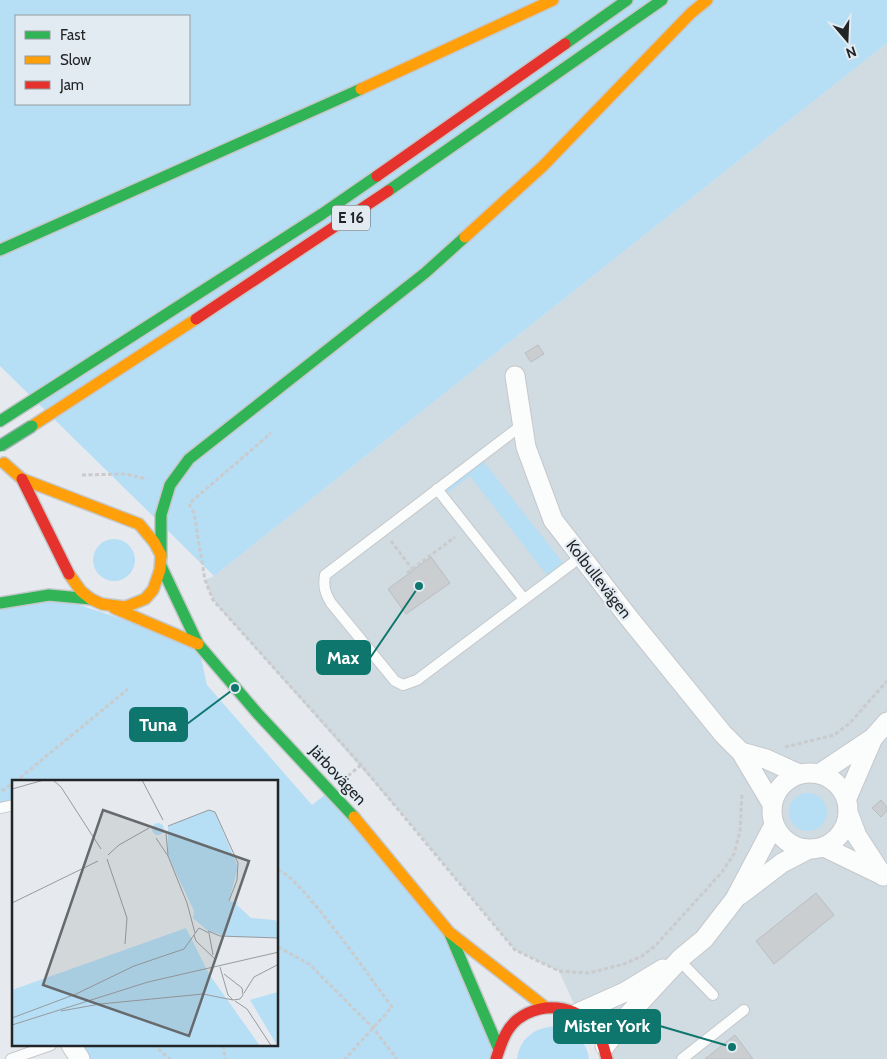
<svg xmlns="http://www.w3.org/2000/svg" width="887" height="1059" viewBox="0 0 887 1059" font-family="Cabin,sans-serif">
  <rect width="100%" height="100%" fill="#e6eaee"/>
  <path fill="#d1dbe2" d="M887 43V1059H607L578 1013 559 971 515 950 402 814 213 600 205 580 214 576Z"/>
  <path fill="#b6def5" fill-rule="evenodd" d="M0 0H887V43L214 576 0 366ZM16 16H189V104H16Z
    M480 457 566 567 550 579 470 476 443 496 437 489Z
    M93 560a21 21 0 1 1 42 0a21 21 0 1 1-42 0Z
    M49 595 198 644 207 685 312 805 330 791 449 932 496 1059H80L71 1045H278V782H14V805L0 808V603Z
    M789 812a19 19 0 1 1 38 0a19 19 0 1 1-38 0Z
    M555 1026C572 1030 587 1040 589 1059H517C520 1038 534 1028 555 1026Z"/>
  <path fill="#caced1" stroke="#bbbec0" d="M538 345 544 354 531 362 525 353Z
    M431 557 450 583 406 614 388 589Z
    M881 800 887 807V811L881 817 872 808Z
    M816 893 834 915 774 964 756 941Z
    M735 1035 753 1059H705Z"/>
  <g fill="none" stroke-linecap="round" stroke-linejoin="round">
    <g stroke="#c5c8cb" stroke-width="12">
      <path id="lane" d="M522 425 325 575C323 586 325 593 331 603L395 681 403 685 417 680 582 556
        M437 489 524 599
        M0 808 14 805
        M679 960 713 995
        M11 1059 51 1045
        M682 1059 744 1010"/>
    </g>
    <g stroke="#c5c8cb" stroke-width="21">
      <path id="street" d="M515 376 526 447 553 520 629 618 723 734 741 752 772 804
        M741 752 766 759 799 774
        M772 811a38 38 0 1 1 76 0a38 38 0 1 1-76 0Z
        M819 774 873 738 887 722
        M847 798 873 738
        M849 815 857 836 883 876
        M824 847 882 875
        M740 895 782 863 807 850
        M578 1013 625 992 663 969
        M71 1045 80 1059
        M605 1046 629 1014 681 958 704 939 735 899 774 825"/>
    </g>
    <g stroke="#c5c8cb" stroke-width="14">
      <path id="fast" d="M565 44 627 0
        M388 191 662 0
        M0 250 361 89
        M0 421 322 214 377 176
        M161 556V515L170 485 189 459 425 273 465 237
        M161 566 198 644 258 714 354 817
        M0 603 49 595 91 599
        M450 934 498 1047"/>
    </g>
    <g stroke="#c5c8cb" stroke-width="14">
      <path id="slow" d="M361 89 553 0
        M465 237 543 166 691 13 707 0
        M32 426 196 319
        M4 463 22 479 139 524 154 542 161 555 160 570 153 590 145 599 125 607 102 604 91 599 81 591 69 574
        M114 608 198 644
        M354 817 449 932 545 1007"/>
    </g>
    <g stroke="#c5c8cb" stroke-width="14">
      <path id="jam" d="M377 176 565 44
        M196 319 388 191
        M22 479 69 574
        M496 1059C501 1045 505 1029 518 1019 544 999 585 1006 600 1037 603 1044 605 1052 607 1059"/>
    </g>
    <path stroke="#c9cbcc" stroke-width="3" stroke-dasharray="4 2.5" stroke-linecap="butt" d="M82 475 125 474 147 479
      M191 502 271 433
      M189 504 194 513 205 580 213 600 361 765 515 950 559 971 589 973 624 964 642 956 656 945 722 872 734 854 740 831 742 793
      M391 541 413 570
      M407 573 455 537
      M785 747 834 735 850 723 887 681
      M348 776 361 765
      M15 782 128 689
      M2 791 14 782
      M278 870C300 876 374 983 392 1007L345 1059
      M278 947 309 964 373 1028 397 1059
      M153 1045 170 1059
      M223 1045 225 1059"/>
    <use href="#lane" stroke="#fbfcfc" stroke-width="10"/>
    <use href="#street" stroke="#fbfcfc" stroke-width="19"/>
    <use href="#fast" stroke="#30b455" stroke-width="11"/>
    <use href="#slow" stroke="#ff9f0a" stroke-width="11"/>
    <use href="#jam" stroke="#e5322d" stroke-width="11"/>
    <g stroke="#a5b2b9" stroke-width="14" stroke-linecap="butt">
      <path id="fast-bridge" d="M0 446 32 426"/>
    </g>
    <use href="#fast-bridge" stroke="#30b455" stroke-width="11"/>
  </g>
  <g text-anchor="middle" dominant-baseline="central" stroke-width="4.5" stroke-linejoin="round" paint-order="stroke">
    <rect fill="#e2ebf1" stroke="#5c6064" stroke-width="1" x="332" y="205.5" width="38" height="25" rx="4"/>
    <g font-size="15" font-weight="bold" fill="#222527">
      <text x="351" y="218">E 16</text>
    </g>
    <g font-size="16" fill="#222527" stroke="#e2ebf1">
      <text transform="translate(599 579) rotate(52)">Kolbullevägen</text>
      <text transform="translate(338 775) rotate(47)">Järbovägen</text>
    </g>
  </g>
  <g transform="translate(12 780)">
    <rect width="266" height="266" fill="#e6eaee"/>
    <path d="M197 30 203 32 226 87 217 121 227 123 224 124 239 138 263 140 266 144V158L217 157 196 151 181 138 182 131 156 76V46ZM140 49a6 6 0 1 1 12 0a6 6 0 1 1-12 0ZM174 148 197 194 248 266H0V210ZM266 212 267 266 266 267 238 220Z" fill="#b6def5"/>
    <path fill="none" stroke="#989b9e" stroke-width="1" d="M41 0 49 7 89 69M130 0 151 40M0 9 32 0M156 46 197 30 203 32 226 83 225 100 217 121M154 54 156 75M144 58 156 76 175 123 183 153M96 75 107 65 137 48M95 79 115 138 113 164M0 123 86 81M196 151 208 156 267 158M201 175 197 153 187 148 182 155 184 161 203 179M208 187 216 215 221 220 228 219 231 215 230 208 212 194M232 213 242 197 267 184M223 221 235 229 260 267M49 231 88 224 191 214 221 220M0 238 64 214 122 186 172 169 182 155M0 245 136 202 267 172"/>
    <path fill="#676a6d" fill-opacity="0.15" stroke="#676a6d" stroke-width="2.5" d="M91 30 237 81 177 256 31 205Z"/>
    <rect width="266" height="266" fill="none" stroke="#222527" stroke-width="2.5"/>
  </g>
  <path fill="none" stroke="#0f766e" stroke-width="2" d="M419 586L370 658M235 688L187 724M732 1047L660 1026"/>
  <g fill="#0f766e" stroke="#e2ebf1" stroke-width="2">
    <circle cx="419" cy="586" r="5"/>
    <circle cx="235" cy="688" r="5"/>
    <circle cx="732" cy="1047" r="5"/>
  </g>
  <g fill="#0f766e" stroke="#0f766e" stroke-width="2">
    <rect x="317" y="641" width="53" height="33" rx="5"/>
    <rect x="130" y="708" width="57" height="33" rx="5"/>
    <rect x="554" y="1010" width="106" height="33" rx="5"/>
  </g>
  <g font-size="18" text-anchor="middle" font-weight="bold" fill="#fff">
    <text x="343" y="664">Max</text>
    <text x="158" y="731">Tuna</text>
    <text x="607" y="1032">Mister York</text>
  </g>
  <rect x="15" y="15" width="175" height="90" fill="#e2ebf1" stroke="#959ca0"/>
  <rect x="25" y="31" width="25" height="8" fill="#30b455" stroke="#959ca0"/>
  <text x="60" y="40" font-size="15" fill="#222527">Fast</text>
  <rect x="25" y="56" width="25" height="8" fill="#ff9f0a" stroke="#959ca0"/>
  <text x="60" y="65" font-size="15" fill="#222527">Slow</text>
  <rect x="25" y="81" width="25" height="8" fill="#e5322d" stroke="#959ca0"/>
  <text x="60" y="90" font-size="15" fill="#222527">Jam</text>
  <g transform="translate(847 40) rotate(161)" stroke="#e2ebf1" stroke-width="4" paint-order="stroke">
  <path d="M0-4L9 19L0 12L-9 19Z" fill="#222527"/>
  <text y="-8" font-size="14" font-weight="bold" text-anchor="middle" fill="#222527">N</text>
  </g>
</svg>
